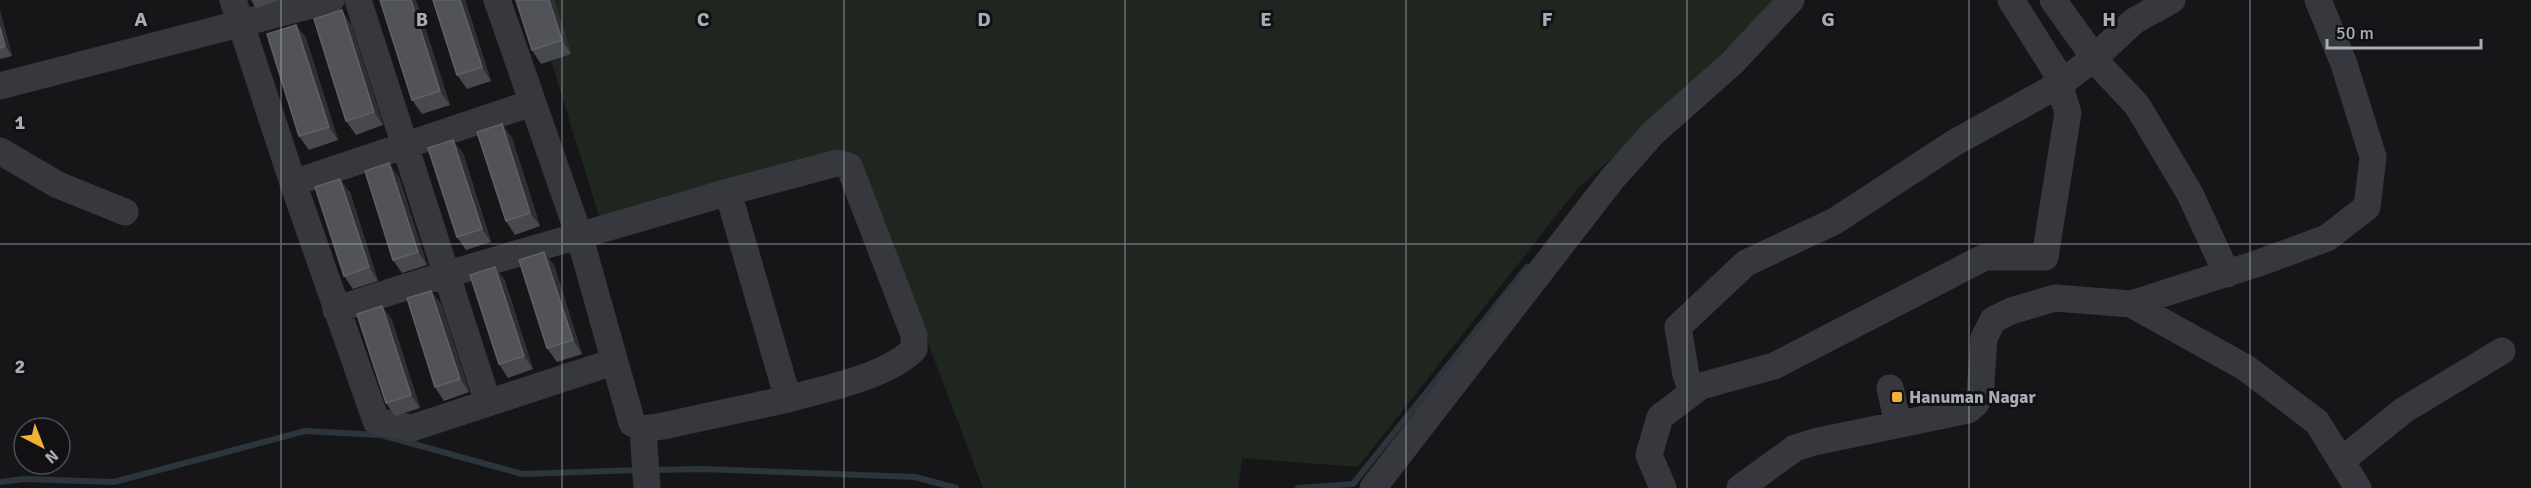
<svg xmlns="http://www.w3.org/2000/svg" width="2531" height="488" viewBox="0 0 2531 488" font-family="Signika,sans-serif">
  <rect width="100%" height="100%" fill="#161618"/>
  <path fill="#1e261f" d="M532 0H1775L1696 85 1578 188 1358 467 1242 458 1238 488H983L856 153 600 219Z"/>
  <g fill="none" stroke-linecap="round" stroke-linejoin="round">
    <path stroke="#2c353c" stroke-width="6" d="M652 470 702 469 915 477 956 488
      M0 482 24 479 114 482 305 431 381 435 522 474 639 470
      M1298 488 1353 484 1527 267"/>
    <path stroke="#37383d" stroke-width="27" d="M233 0 293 183 376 421 412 428 613 362
      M358 0 488 403
      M2053 0 2101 67 2137 105 2190 194 2227 274
      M0 86 331 0
      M0 151 58 185 125 212
      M293 183 532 103
      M728 192 837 163 849 166 914 335V349C887 377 826 388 788 399
      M2131 304 2256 264 2327 238 2367 207 2373 157 2344 64 2318 0
      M336 310C465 266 597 232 728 192L788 399 663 426 643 429 632 423 580 238 497 0
      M1890 388 1898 424
      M1693 392 1686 375 1678 327 1746 263 1835 221 1954 143 2060 84 2094 58 2134 21 2172 0
      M643 429 647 488
      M2341 461 2404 410 2502 351
      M1373 488 1612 179 1653 133 1732 63 1791 0
      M1663 488 1649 455 1660 417 1701 386 1774 366 1985 257H2045L2068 113 2055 70 2011 0
      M1740 488 1795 448 1814 442 1968 410 1976 403 1980 396 1984 338 1993 320 2011 311 2055 298 2131 304 2246 368 2317 422 2358 488"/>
  </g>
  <path fill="#47494d" d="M251 0H279L256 8Z
    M380 0H415L417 3 450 105 422 114 412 100Z
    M433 0H465L491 81 467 89 457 75Z
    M554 0 571 54 541 64 532 50Z
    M0 11 12 56 0 59Z
    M351 24 383 125 356 135 346 121Z
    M296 25 306 38 338 140 309 150 299 136Z
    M502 124 512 138 540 226 515 235 506 221Z
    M463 153 491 242 466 250 457 237Z
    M399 177 427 265 402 273 393 260Z
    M350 192 378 281 353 289 344 276Z
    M554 265 582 354 557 362 547 348Z
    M495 267 505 281 533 369 508 378 499 364Z
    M431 291 441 304 469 392 444 401 435 387Z
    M382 306 392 320 420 408 395 416 386 403Z"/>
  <path fill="#2f3033" d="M411 0H415L417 3 450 105 440 91Z
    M460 0H465L491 81 482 67Z
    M549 0H554L571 54 562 40Z
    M342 10 351 24 383 125 374 112Z
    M0 11 12 56 5 46 0 27Z
    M296 25 306 38 338 140 329 127Z
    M502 124 512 138 540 226 530 213Z
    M453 140 463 153 491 242 482 229Z
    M389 163 399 177 427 265 418 252Z
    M340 179 350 192 378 281 369 267Z
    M544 252 554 265 582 354 573 340Z
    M495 267 505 281 533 369 524 356Z
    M431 291 441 304 469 392 460 379Z
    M382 306 392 320 420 408 411 395Z"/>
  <path fill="#525359" stroke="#5f6168" stroke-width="1.5" d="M380 0H411L440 91 412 100Z
    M433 0H460L482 67 457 75Z
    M516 0H549L562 40 532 50Z
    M342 10 374 112 346 121 314 19Z
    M296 25 329 127 299 136 267 34Z
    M0 27 5 46 0 48Z
    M502 124 530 213 506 221 477 132Z
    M453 140 482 229 457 237 428 148Z
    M389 163 418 252 393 260 365 171Z
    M340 179 369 267 344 276 315 187Z
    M544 252 573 340 547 348 519 260Z
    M495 267 524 356 499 364 470 275Z
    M431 291 460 379 435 387 407 298Z
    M382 306 411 395 386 403 357 314Z"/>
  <path fill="none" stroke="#a8adb8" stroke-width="1.5" stroke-opacity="0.55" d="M281 0V488M562 0V488M844 0V488M1125 0V488M1406 0V488M1687 0V488M1969 0V488M2250 0V488M0 244H2531"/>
  <rect fill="#f2b134" stroke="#111113" stroke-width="2" x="1891" y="391" width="12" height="12" rx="3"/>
  <g text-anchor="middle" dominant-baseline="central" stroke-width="6" stroke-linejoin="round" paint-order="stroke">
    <g font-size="18" font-weight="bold" fill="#a8adb8" stroke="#111113" text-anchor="start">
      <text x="1909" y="397">Hanuman Nagar</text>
    </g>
  </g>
  <g font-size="20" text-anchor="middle" font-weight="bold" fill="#a8adb8" stroke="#111113" stroke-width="6" stroke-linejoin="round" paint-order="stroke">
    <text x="141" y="26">A</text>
    <text x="422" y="26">B</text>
    <text x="703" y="26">C</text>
    <text x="984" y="26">D</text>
    <text x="1266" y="26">E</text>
    <text x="1547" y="26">F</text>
    <text x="1828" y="26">G</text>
    <text x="2109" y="26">H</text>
    <text x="20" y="129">1</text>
    <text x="20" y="373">2</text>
  </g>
  <g transform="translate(42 446) rotate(138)"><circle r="28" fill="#111113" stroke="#4d4f55" stroke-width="1.5"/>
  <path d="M0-4.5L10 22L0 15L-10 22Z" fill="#f2b134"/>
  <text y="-9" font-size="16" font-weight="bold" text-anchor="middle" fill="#a8adb8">N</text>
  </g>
  <path d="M2327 39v9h154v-9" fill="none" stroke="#a8adb8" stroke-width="3"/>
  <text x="2336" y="39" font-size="18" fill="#a8adb8" stroke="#111113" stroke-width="4.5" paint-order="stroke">50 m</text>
</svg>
